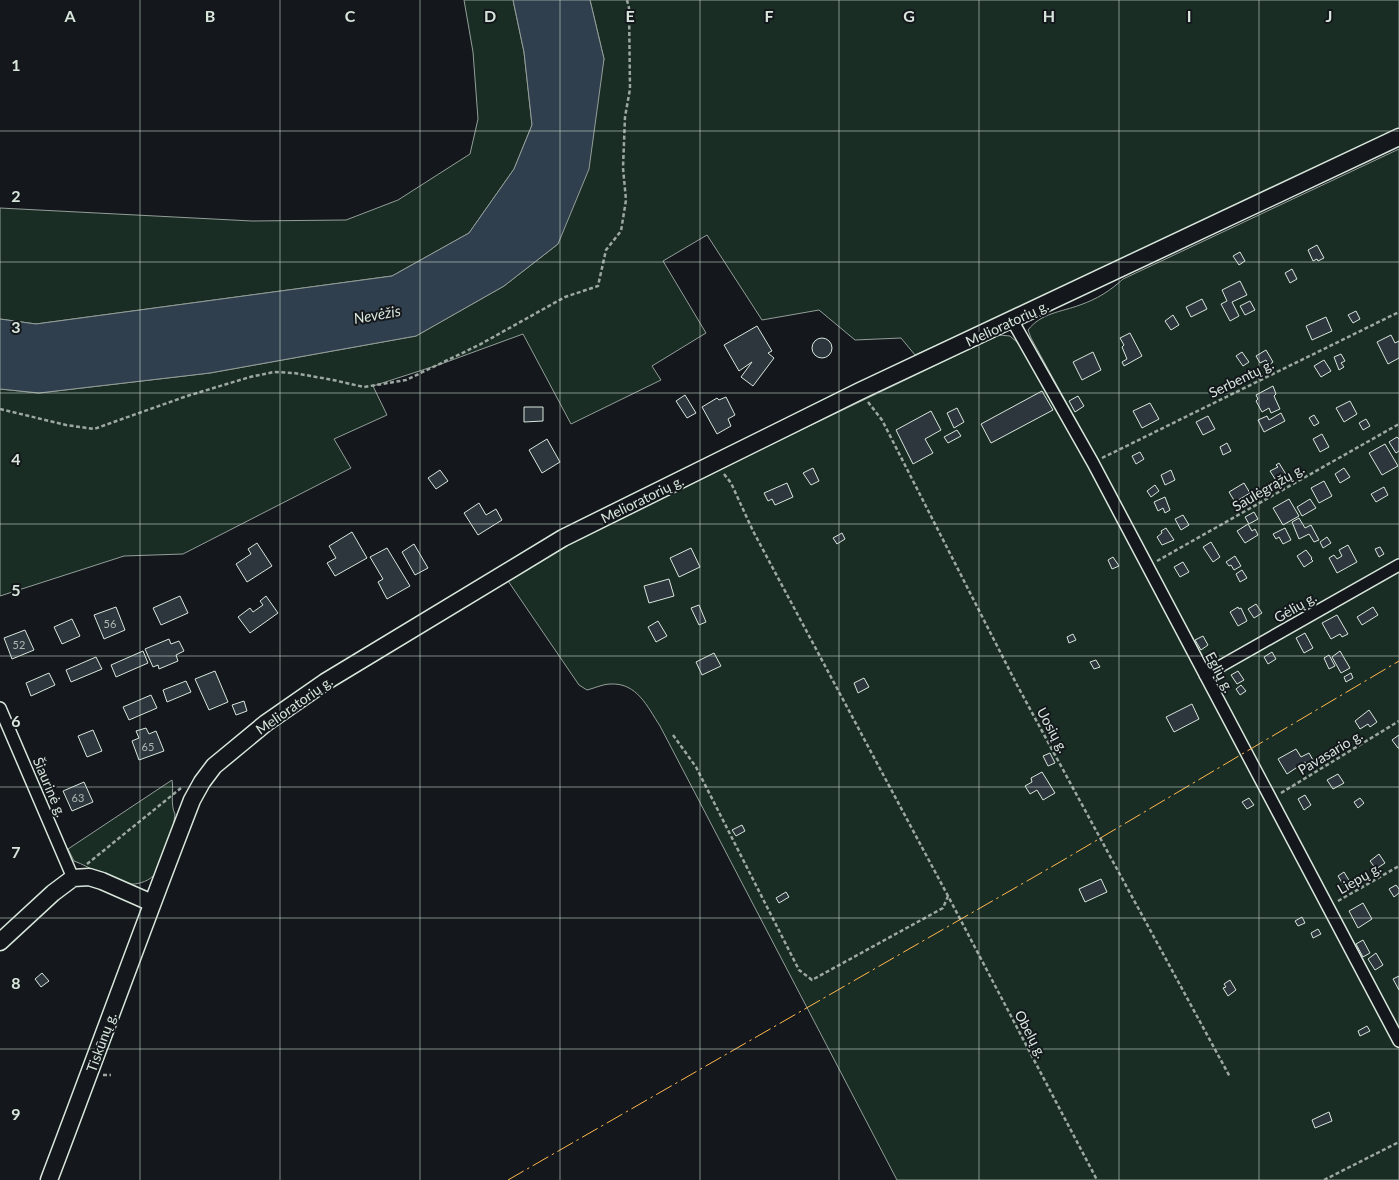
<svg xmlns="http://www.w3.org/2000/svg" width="1399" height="1180" viewBox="0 0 1399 1180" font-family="Lato,sans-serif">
  <rect width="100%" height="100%" fill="#14181c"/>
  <path fill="#1a2d24" stroke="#939e99" d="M464 0H513L524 52 532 125 514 169 469 233 392 276 36 324 0 319V208L252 221 346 220 398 200 470 154 478 119 473 52Z
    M590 0H1399V129L1069 285 915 355 901 338 855 340 819 310 762 320 707 235 663 261 706 333 652 366 661 380 571 424 523 334 441 364 373 386 387 415 334 439 351 468 183 554 124 556 0 596V389L39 393 210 373 416 336 504 286 558 244 604 59Z
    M1399 149V1180H897L660 726C647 706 637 683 611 684 603 684 595 688 587 690L579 685 506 578 578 537 999 335 1010 336 1018 343 1093 463 1094 453 1031 338 1028 330C1041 313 1061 312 1080 305 1097 299 1110 291 1123 279Z
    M172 780C174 790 170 805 175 814 174 827 163 868 153 876 147 882 136 885 128 884 109 881 91 867 74 861L68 849Z"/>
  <path fill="#2f3f4d" stroke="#939e99" d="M513 0H590L604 59 589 169 558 244 504 286 416 336 210 373 39 393 0 389V319L36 324 392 276 469 233 514 169 532 125 524 52Z"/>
  <path fill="#2c363c" stroke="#d8e6dc" d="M1317 245 1324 258 1318 261 1317 259 1313 261 1308 250Z
    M1240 252 1245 261 1239 265 1233 256Z
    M1292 269 1297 279 1290 283 1285 273Z
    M1240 281 1247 295 1232 302 1239 316 1230 321 1221 304 1227 301 1222 290Z
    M1202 299 1207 309 1191 317 1186 307Z
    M1250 301 1255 310 1245 315 1240 306Z
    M1356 311 1360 319 1353 323 1348 315Z
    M1173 315 1179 325 1171 330 1165 321Z
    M1326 317 1332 331 1312 340 1306 326Z
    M757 326 772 351 768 353 774 358 753 386 741 377 752 362 739 371 724 345Z
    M1130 333 1142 356 1124 366 1122 362 1127 359 1122 347 1124 345 1120 338Z
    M1391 335 1395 343 1399 341V358L1388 364 1377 342Z
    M812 348a10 10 0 1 1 20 0a10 10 0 1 1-20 0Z
    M1266 350 1273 362 1269 365 1266 360 1260 363 1256 356Z
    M1093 352 1101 370 1082 380 1073 362Z
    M1242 352 1249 362 1243 366 1236 356Z
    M1341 354 1345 361 1341 363 1344 367 1339 370 1334 357Z
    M1324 360 1331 371 1321 377 1314 366Z
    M1273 386 1276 394 1274 396 1280 409 1271 413 1269 408 1262 412 1256 401 1258 399 1256 395Z
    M1042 391 1053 410 991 443 981 424Z
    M685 395 696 413 687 418 676 401Z
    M1078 396 1084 406 1075 412 1069 401Z
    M726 397 735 415 728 419 731 426 717 434 702 407 717 398 719 400Z
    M1350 401 1357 414 1344 422 1336 408Z
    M1150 403 1159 419 1142 428 1133 411Z
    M524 407H543V421L524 422Z
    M957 408 964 422 954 428 947 413Z
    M931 411 941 430 925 439 933 453 913 464 896 430Z
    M1281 413 1285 421 1264 432 1258 420 1267 416 1269 420Z
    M1314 415 1319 423 1314 426 1309 418Z
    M1208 416 1215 429 1203 435 1196 422Z
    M1366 419 1370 426 1363 430 1359 423Z
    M957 430 961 436 948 443 944 437Z
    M1322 434 1329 447 1320 452 1313 439Z
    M1397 437 1399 439V451L1396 453 1389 442Z
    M547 439 560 462 542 473 529 450Z
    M1227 443 1231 451 1223 455 1220 447Z
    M1385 444 1398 466 1382 475 1369 453Z
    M1140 452 1144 459 1136 464 1132 456Z
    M1279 463 1287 476 1277 482 1270 471 1278 467 1276 465Z
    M813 468 819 481 811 485 803 473Z
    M1344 468 1350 477 1340 483 1335 474Z
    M440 470 448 481 436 489 428 478Z
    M1171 470 1175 480 1165 485 1161 475Z
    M1324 481 1332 496 1319 503 1311 488Z
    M787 483 793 497 775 505 772 499 768 501 764 493Z
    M1244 483 1250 493 1235 502 1229 492Z
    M1155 485 1159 491 1151 497 1147 491Z
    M1384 487 1388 495 1376 502 1371 494Z
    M1165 497 1170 510 1165 513 1163 508 1158 511 1154 502Z
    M1289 499 1299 516 1283 525 1273 508Z
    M1310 499 1316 508 1302 516 1297 507Z
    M479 503 486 515 496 509 502 520 478 535 464 513Z
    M1254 512 1258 519 1249 524 1245 517Z
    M1183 515 1189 525 1181 530 1175 519Z
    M1299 518 1305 528 1311 525 1319 540 1314 542 1309 534 1299 539 1292 522Z
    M1248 524 1252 531 1255 529 1258 535 1245 543 1237 531Z
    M1166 528 1174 540 1162 545 1157 537 1162 533 1161 531Z
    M1285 528 1291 540 1283 544 1279 537 1276 539 1273 534Z
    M352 532 367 558 335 576 327 563 336 558 329 546Z
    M842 533 845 539 837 544 833 538Z
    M1327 537 1331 543 1323 548 1320 542Z
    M1211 542 1220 557 1213 562 1203 547Z
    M257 543 272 566 247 582 236 564 251 554 248 549Z
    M414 544 428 568 415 575 402 552Z
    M1348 545 1357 562 1337 573 1329 558 1334 555 1337 559 1342 556 1339 550Z
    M1380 547 1384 554 1379 557 1375 549Z
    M387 548 410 586 387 599 378 582 383 579 370 557Z
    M691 548 700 567 679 577 670 558Z
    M1306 550 1312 558 1311 559 1313 561 1304 567 1297 556Z
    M1235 556 1241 566 1234 570 1231 565 1229 566 1226 562Z
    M1113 557 1119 566 1112 569 1108 560Z
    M1183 562 1189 572 1180 577 1174 567Z
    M1242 570 1247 578 1240 582 1236 574Z
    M669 579 674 596 649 603 644 586Z
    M180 596 188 613 161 625 153 608Z
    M266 596 278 613 250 633 238 617 250 608 253 612 263 605 260 601Z
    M1256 604 1262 613 1254 618 1248 609Z
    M699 605 706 622 699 625 691 608Z
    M116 607 125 630 104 639 94 615Z
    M1238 607 1239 609 1241 608 1247 621 1238 626 1230 612Z
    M1373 607 1378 615 1362 625 1357 617Z
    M1337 615 1348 634 1342 637 1340 634 1331 639 1322 623Z
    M72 619 80 636 62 644 54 627Z
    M658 621 667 636 656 642 648 627Z
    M25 630 34 650 12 659 4 638Z
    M1305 633 1313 648 1304 653 1296 638Z
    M1073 634 1076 640 1069 643 1067 637Z
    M1203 636 1208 645 1201 650 1195 640Z
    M169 639 171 644 179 641 184 651 176 655 178 661 159 669 158 665 153 667 145 649Z
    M143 651 148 663 116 677 111 665Z
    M1340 651 1350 668 1341 673 1332 657Z
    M1272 652 1276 659 1268 664 1264 657Z
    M714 653 721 666 702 675 696 662Z
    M1329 655 1335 666 1329 669 1324 658Z
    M96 657 102 669 71 682 66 670Z
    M1096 660 1100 667 1094 669 1090 662Z
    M215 671 228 702 209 710 195 679Z
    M1238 671 1244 680 1237 684 1231 675Z
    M49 673 55 685 31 696 26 683Z
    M1351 673 1353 678 1346 682 1344 677Z
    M864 678 869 687 858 693 854 683Z
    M186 681 191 692 167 702 163 690Z
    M1241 685 1246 691 1240 695 1236 689Z
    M151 695 157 708 129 720 123 707Z
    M244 701 247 711 236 715 232 705Z
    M1192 704 1199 719 1174 732 1166 717Z
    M1369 710 1377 722 1370 727 1368 724 1360 729 1355 721Z
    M146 728 149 734 156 731 164 751 139 760 132 741 139 738 136 731Z
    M93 730 102 751 87 757 78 736Z
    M1399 735V748H1398L1392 740Z
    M1296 749 1301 757 1309 753 1313 760 1306 764 1305 762 1287 774 1278 759Z
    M1050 753 1055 763 1048 766 1043 756Z
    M1042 772 1055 793 1043 800 1037 790 1030 794 1025 786 1032 782 1031 778Z
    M1338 774 1344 783 1333 789 1327 780Z
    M84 782 93 802 72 811 63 791Z
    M1305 795 1311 805 1304 810 1298 799Z
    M1249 798 1254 805 1247 809 1242 802Z
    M1360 798 1364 803 1358 808 1354 802Z
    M742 825 745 831 736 836 732 830Z
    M1379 854 1385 863 1376 869 1370 861Z
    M1344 872 1350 882 1344 886 1338 876Z
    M1101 879 1107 892 1085 902 1079 889Z
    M1396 885 1399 889V893L1394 897 1389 889Z
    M786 892 789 897 779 903 776 898Z
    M1363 903 1372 919 1358 928 1349 911Z
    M1302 917 1305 923 1298 926 1295 921Z
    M1318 929 1321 934 1313 938 1311 933Z
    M1363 940 1370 953 1363 957 1356 944Z
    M1376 953 1383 965 1375 970 1368 959Z
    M42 973 49 981 41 987 35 979Z
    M1399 976V990L1393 979Z
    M1230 980 1236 990 1228 996 1223 988 1226 987 1224 984Z
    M1367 1026 1370 1031 1360 1036 1358 1031Z
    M1329 1112 1332 1121 1315 1128 1312 1120Z"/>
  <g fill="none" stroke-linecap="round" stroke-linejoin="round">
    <g stroke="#d8e6dc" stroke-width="14">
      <path id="street" d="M1012 320 1093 463 1399 1041
        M1205 675 1399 565
        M0 708 73 878"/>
    </g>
    <g stroke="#d8e6dc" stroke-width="19">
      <path id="secondary" d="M0 942 53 893 73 878 89 877 102 881 152 903
        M49 1180C97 1054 143 926 192 800L202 782 214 766 266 723 325 682 563 538 860 391 1399 137"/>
    </g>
    <path stroke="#9da8a2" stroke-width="2.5" stroke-dasharray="4 2.5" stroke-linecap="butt" d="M868 402 882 420 1017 685 1230 1077
      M0 409 66 425 94 429 187 396 250 377 274 372 294 373 333 380 364 387 406 380 479 345 565 297 598 286 606 250 621 231 626 200 623 168 625 117 630 89 629 8 627 0
      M1102 458 1399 312
      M724 474 731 483 753 531 948 896 1097 1180
      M1157 561 1399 424
      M673 735 696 767 799 970 812 980 943 908 948 896
      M1281 793 1399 721
      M87 864 181 788
      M1338 901 1399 866
      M103 1075H111
      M1324 1180 1399 1142"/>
    <use href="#street" stroke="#14181c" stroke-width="11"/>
    <use href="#secondary" stroke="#14181c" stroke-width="16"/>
    <path stroke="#ffb74d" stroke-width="1" stroke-dasharray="18 4 2.5 4" stroke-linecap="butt" d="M508 1180 1060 862 1399 661"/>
  </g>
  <path fill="none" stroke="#d8e6dc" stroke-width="1" stroke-opacity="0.55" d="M140 0V1180M280 0V1180M420 0V1180M560 0V1180M700 0V1180M839 0V1180M979 0V1180M1119 0V1180M1259 0V1180M0 131H1399M0 262H1399M0 393H1399M0 524H1399M0 656H1399M0 787H1399M0 918H1399M0 1049H1399"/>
  <g text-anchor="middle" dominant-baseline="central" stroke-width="4" stroke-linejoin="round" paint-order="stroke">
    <g font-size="11" fill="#adbab4">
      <text x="110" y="623">56</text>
      <text x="19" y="644">52</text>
      <text x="148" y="746">65</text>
      <text x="78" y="797">63</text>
    </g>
    <g font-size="14" fill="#d8e6dc" stroke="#14181c">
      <text transform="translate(1007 323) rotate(-25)">Melioratorių g.</text>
      <text transform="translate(1241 378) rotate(-26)">Serbentų g.</text>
      <text transform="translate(1268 487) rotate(-30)">Saulėgrąžų g.</text>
      <text transform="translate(642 499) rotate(-26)">Melioratorių g.</text>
      <text transform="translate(1295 607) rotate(-30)">Gėlių g.</text>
      <text transform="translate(1220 672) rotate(62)">Eglių g.</text>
      <text transform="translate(294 705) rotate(-35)">Melioratorių g.</text>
      <text transform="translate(1053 730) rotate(61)">Uosių g.</text>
      <text transform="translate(1330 752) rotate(-31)">Pavasario g.</text>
      <text transform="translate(50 787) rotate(67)">Šiaurinė g.</text>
      <text transform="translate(1359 878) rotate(-30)">Liepų g.</text>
      <text transform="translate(1031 1034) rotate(62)">Obelų g.</text>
      <text transform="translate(101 1042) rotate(-70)">Tiskūnų g.</text>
    </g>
    <g font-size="15" font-style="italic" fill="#d8e6dc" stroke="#14181c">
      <text transform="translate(377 314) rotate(-10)">Nevėžis</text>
    </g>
  </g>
  <g font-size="16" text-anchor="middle" font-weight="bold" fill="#d8e6dc" stroke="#14181c" stroke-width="4" stroke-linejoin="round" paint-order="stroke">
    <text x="70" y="22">A</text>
    <text x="210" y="22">B</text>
    <text x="350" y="22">C</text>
    <text x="490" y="22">D</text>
    <text x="630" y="22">E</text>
    <text x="769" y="22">F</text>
    <text x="909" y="22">G</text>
    <text x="1049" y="22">H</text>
    <text x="1189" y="22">I</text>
    <text x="1329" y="22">J</text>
    <text x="16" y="71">1</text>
    <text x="16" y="202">2</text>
    <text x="16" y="333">3</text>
    <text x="16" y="465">4</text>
    <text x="16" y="596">5</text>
    <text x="16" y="727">6</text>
    <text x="16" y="858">7</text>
    <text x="16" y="989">8</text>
    <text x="16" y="1120">9</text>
  </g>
</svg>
